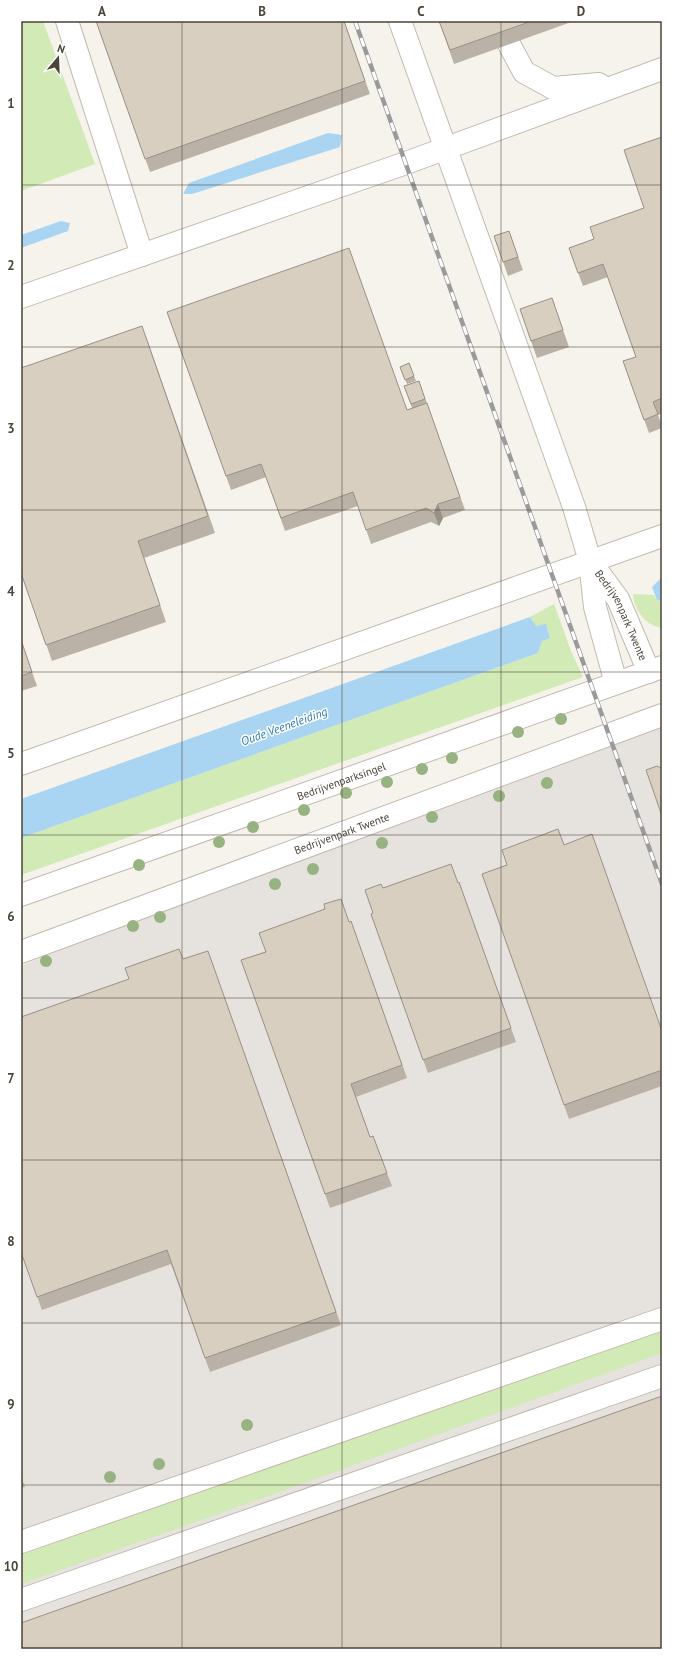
<svg xmlns="http://www.w3.org/2000/svg" width="683" height="1670" viewBox="0 0 683 1670" font-family="'PT Sans',sans-serif">
  <rect width="100%" height="100%" fill="#f6f3ec"/>
  <path fill="#e6e2dd" d="M662 709V1649H21V966Z"/>
  <path fill="#d2eab5" d="M21 21H43L95 164 21 191Z
    M633 594 654 595 657 600 662 601V628C646 626 634 610 633 594Z
    M554 604 571 651 583 677 21 875V838L538 653 542 641 550 638 546 625 536 626 530 617Z
    M662 1329V1353L277 1493 21 1584V1555Z"/>
  <path fill="#a9d4f2" d="M328 133 342 135 340 147 192 194H183L189 183Z
    M61 221 70 223 68 231 21 248V235Z
    M662 577V601L657 600 652 587Z
    M530 617 536 626 546 624 550 638 542 641 538 653 21 838V799Z"/>
  <g fill="none" stroke-linecap="round" stroke-linejoin="round">
    <g stroke="#c2bbae" stroke-width="24">
      <g id="minor">
        <path d="M67 21 142 255"/>
        <path d="M400 21 574 507 590 561 595 607 616 683"/>
        <path d="M509 44 524 72 553 88 599 84"/>
        <path d="M21 297 406 163 662 69"/>
        <path id="s1" d="M590 561 618 599 649 672"/>
        <path d="M21 764 662 536"/>
        <path id="s2" d="M21 895 662 667"/>
        <path id="s3" d="M21 952 662 715"/>
        <path d="M21 1542 662 1319"/>
        <path d="M21 1600 662 1376"/>
      </g>
    </g>
    <use href="#minor" stroke="#fff" stroke-width="22"/>
    <g stroke="#9a9a9a" stroke-width="4.5">
      <path id="rail" d="M355 21 662 884"/>
    </g>
    <use href="#rail" stroke="#fff" stroke-width="3" stroke-dasharray="9" stroke-linecap="butt"/>
  </g>
  <g fill="#97b381">
    <circle cx="561" cy="719" r="6"/>
    <circle cx="518" cy="732" r="6"/>
    <circle cx="452" cy="758" r="6"/>
    <circle cx="422" cy="769" r="6"/>
    <circle cx="387" cy="782" r="6"/>
    <circle cx="547" cy="783" r="6"/>
    <circle cx="346" cy="793" r="6"/>
    <circle cx="499" cy="796" r="6"/>
    <circle cx="304" cy="810" r="6"/>
    <circle cx="432" cy="817" r="6"/>
    <circle cx="253" cy="827" r="6"/>
    <circle cx="219" cy="842" r="6"/>
    <circle cx="382" cy="843" r="6"/>
    <circle cx="139" cy="865" r="6"/>
    <circle cx="313" cy="869" r="6"/>
    <circle cx="275" cy="884" r="6"/>
    <circle cx="160" cy="917" r="6"/>
    <circle cx="133" cy="926" r="6"/>
    <circle cx="46" cy="961" r="6"/>
    <circle cx="247" cy="1425" r="6"/>
    <circle cx="159" cy="1464" r="6"/>
    <circle cx="110" cy="1477" r="6"/>
  </g>
  <path fill="#bab2a6" d="M96 21H344L370 94 150 172Z
    M439 21H574L454 64Z
    M662 137V414L658 415 662 426V428L649 433 623 361 636 357 608 277 583 286 569 248 594 239 644 208Z
    M509 231 523 270 508 276 494 236Z
    M552 298 569 347 537 358 531 341Z
    M167 312 407 410 412 408 404 386 419 381 465 510 443 518 439 526 431 522 371 544 358 506 285 531 266 477 231 490Z
    M148 342 215 533 144 558 166 622 52 661 21 573Z
    M409 363 416 381 407 384 400 367Z
    M21 640 37 686 21 691Z
    M564 845 662 1030V1086L569 1119 482 874Z
    M459 882 516 1042 428 1073 371 914 373 913 383 888 458 883Z
    M351 921 407 1078 356 1097 370 1137 373 1136 392 1186 330 1208 241 960Z
    M208 951 341 1325 210 1372 171 1264 42 1310 21 1252 183 959Z
    M21 1476 25 1487 21 1488Z"/>
  <path fill="#979187" d="M438 504 443 518 439 526 434 513Z"/>
  <path fill="#d8cfc1" stroke="#979187" d="M96 21H344L365 81 145 159Z
    M439 21H532L450 50Z
    M662 137V398L653 402 658 414 644 420 623 361 636 357 603 264 578 273 569 248 594 239 590 227 644 208 624 150Z
    M509 231 518 257 503 262 494 236Z
    M349 248 407 410 427 403 460 497 438 504 434 513 426 508 366 530 353 492 281 518 261 464 226 476 167 312Z
    M552 298 563 330 531 341 520 309Z
    M142 326 208 516 138 541 160 605 46 645 21 573V368Z
    M409 363 414 376 405 380 400 367Z
    M419 381 425 399 411 404 404 386Z
    M21 640 32 672 21 676Z
    M657 766 661 768 662 766V816L646 770Z
    M558 829 564 845 592 834 662 1031V1070L564 1105 482 874 507 865 502 850Z
    M451 864 458 883 459 882 511 1028 423 1060 371 914 373 913 365 890 381 884 383 888Z
    M341 899 349 922 351 921 402 1065 351 1084 370 1137 373 1136 387 1173 325 1194 241 960 266 952 259 933 325 909 324 904Z
    M179 949 183 959 208 951 336 1312 205 1358 167 1250 37 1297 21 1252V1017L129 979 125 968Z
    M662 1396V1649H21V1623Z"/>
  <path fill="none" stroke="#4b4439" stroke-width="1" stroke-opacity="0.55" d="M182 21V1649M342 21V1649M501 21V1649M21 185H662M21 347H662M21 510H662M21 672H662M21 835H662M21 998H662M21 1160H662M21 1323H662M21 1485H662"/>
  <g text-anchor="middle" dominant-baseline="central" stroke-width="3" stroke-linejoin="round" paint-order="stroke">
    <g font-size="11" fill="#4b4439" stroke="#fff">
      <text stroke="none"><textPath href="#s1" startOffset="63">Bedrijvenpark Twente</textPath></text>
      <text stroke="none"><textPath href="#s2" startOffset="340">Bedrijvenparksingel</textPath></text>
      <text stroke="none"><textPath href="#s3" startOffset="342">Bedrijvenpark Twente</textPath></text>
    </g>
    <g font-size="12" font-style="italic" fill="#2e7ab2" stroke="#fff">
      <text transform="translate(284 726) rotate(-20)">Oude Veeneleiding</text>
    </g>
  </g>
  <rect width="683" height="1670" fill="none" stroke="#ffffff" stroke-width="44"/>
  <g transform="translate(58 58) rotate(19)" stroke="#ffffff" stroke-width="3" paint-order="stroke">
  <path d="M0-3L7 15L0 10L-7 15Z" fill="#4b4439"/>
  <text y="-6" font-size="11" font-weight="bold" text-anchor="middle" fill="#4b4439">N</text>
  </g>
  <rect x="22" y="22" width="639" height="1626" fill="none" stroke="#4b4439" stroke-width="1.5"/>
  <g font-size="13" text-anchor="middle" font-weight="bold" fill="#4b4439">
    <text x="102" y="16">A</text>
    <text x="262" y="16">B</text>
    <text x="421" y="16">C</text>
    <text x="581" y="16">D</text>
    <text x="11" y="108">1</text>
    <text x="11" y="270">2</text>
    <text x="11" y="433">3</text>
    <text x="11" y="596">4</text>
    <text x="11" y="758">5</text>
    <text x="11" y="921">6</text>
    <text x="11" y="1083">7</text>
    <text x="11" y="1246">8</text>
    <text x="11" y="1409">9</text>
    <text x="11" y="1571">10</text>
  </g>
</svg>
